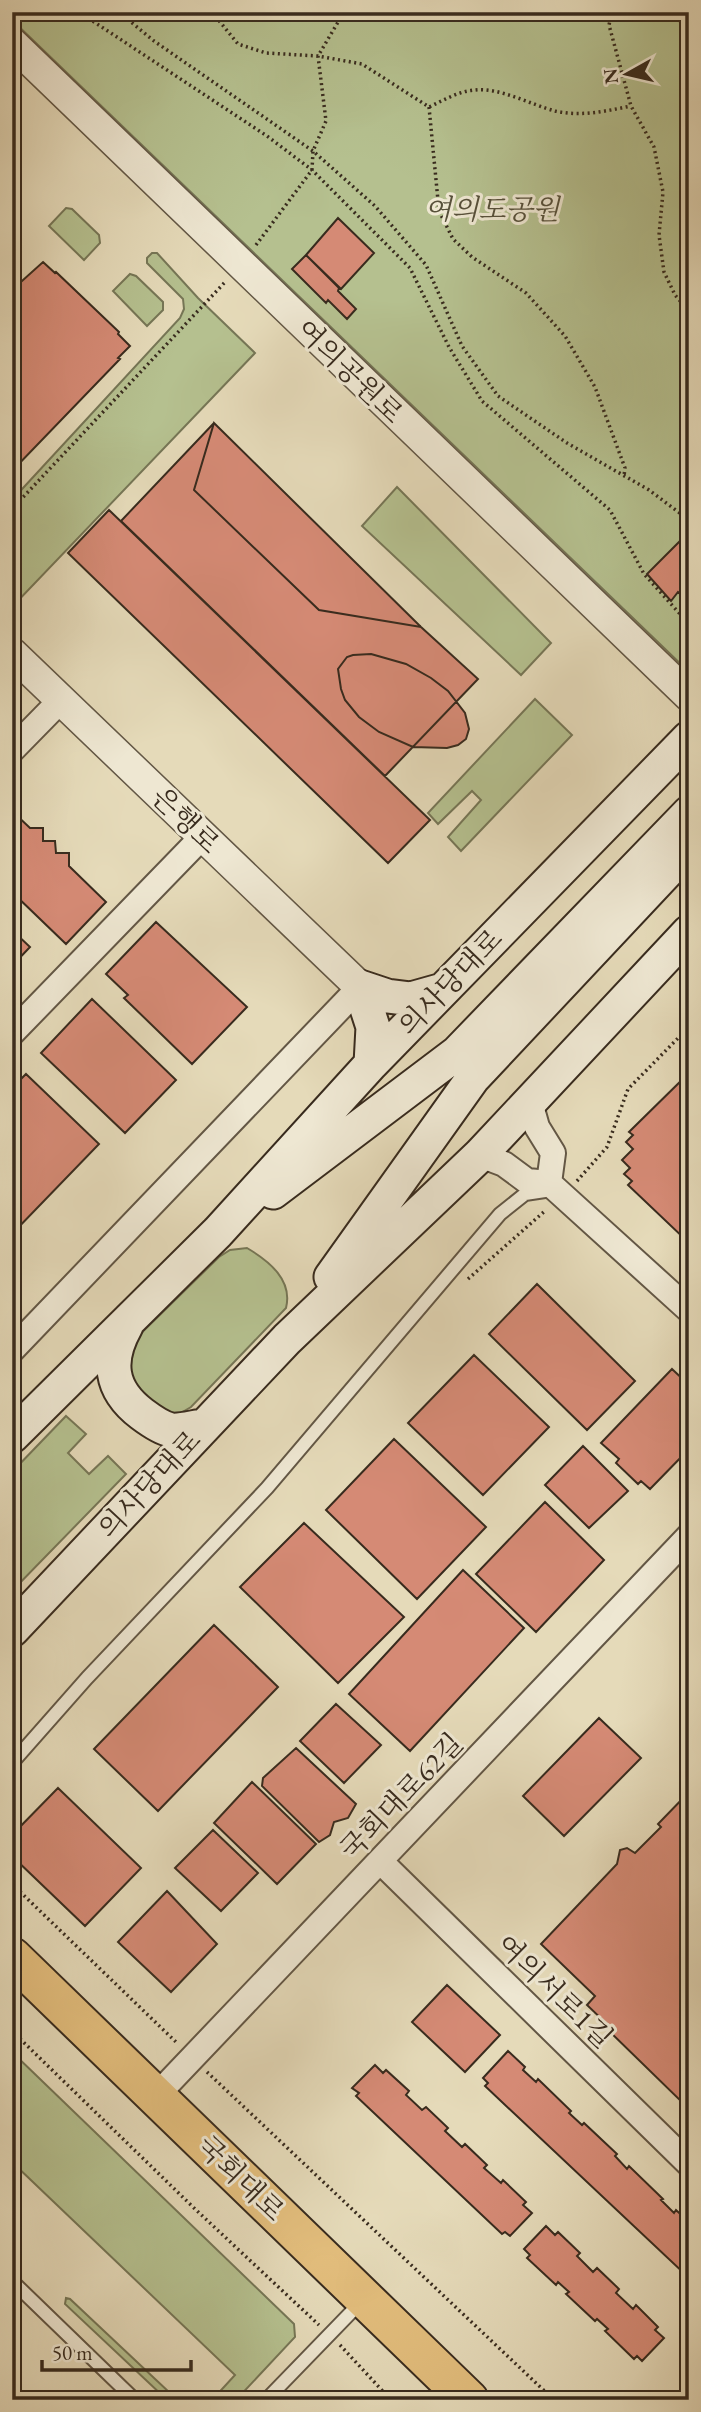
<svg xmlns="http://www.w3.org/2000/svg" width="701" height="2412" viewBox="0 0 701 2412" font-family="'EB Garamond','Noto Serif KR',serif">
  <rect width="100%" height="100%" fill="#e5dab9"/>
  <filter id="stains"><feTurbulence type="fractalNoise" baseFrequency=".00286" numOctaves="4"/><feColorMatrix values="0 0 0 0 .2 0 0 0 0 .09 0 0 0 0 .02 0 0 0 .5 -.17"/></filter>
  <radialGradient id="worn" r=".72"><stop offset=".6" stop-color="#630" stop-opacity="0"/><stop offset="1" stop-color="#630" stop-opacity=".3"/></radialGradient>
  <path fill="#b5c08f" stroke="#767656" stroke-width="2" d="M12 12H689V672L12 20Z
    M66 208 72 209 99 235 100 243 84 260 49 226Z
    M152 253H157L198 298 255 353 12 607V500L180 318 184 309 183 299 147 263V258Z
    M130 274 136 276 163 302V310L147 326 113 291Z
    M397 487 551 643 521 675 362 526Z
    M535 699 572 735 461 851 448 837 481 800 472 791 438 824 428 813Z
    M247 1248C269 1261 293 1280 286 1308L191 1407 174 1417 133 1392 127 1347 219 1257 230 1250Z
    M66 1416 86 1434 68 1453 89 1474 108 1456 126 1474 12 1591V1472Z
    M12 2052 294 2324 295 2337 236 2400H212L235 2375 12 2162Z
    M66 2298 70 2299 170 2393 168 2398H165L65 2304Z"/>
  <path fill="#d58a75" stroke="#382b1e" stroke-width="2" d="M338 218 374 253 341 289 306 255Z
    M306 255 339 288 338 291 356 309 347 319 328 300 326 303 292 269Z
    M43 262 55 273 56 272 119 332 118 334 130 346 118 358 120 359 12 471V290Z
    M214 423 421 627 319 610 194 490Z
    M214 423 421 627 478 679 385 776 121 521Z
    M109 510 430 820 388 863 68 553Z
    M680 541 684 545 687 542 689 543V597L684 598 678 592 671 601 647 574Z
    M371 654 406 664 431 678 448 691 465 713 469 729 466 739 458 745 447 748 413 747 379 732 359 717 345 700 341 689 338 669 347 657 353 655Z
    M12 811 30 828H43V841H55L56 853H69V866L106 902 66 944 12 892Z
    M156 922 247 1007 192 1064 124 998 128 995 106 974Z
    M12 930 30 947 12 966Z
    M92 999 176 1080 125 1133 41 1053Z
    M689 1073V1176L687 1178 689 1180V1243L628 1185 632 1181 624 1174 630 1168 622 1160 633 1149 626 1142 633 1135 629 1132Z
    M26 1074 99 1144 12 1234V1088Z
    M537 1284 635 1381 587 1430 489 1334Z
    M474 1355 549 1427 483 1495 408 1423Z
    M672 1369 689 1385V1449L650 1489 641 1481 638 1484 616 1463 619 1459 601 1443Z
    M394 1439 486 1527 417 1599 326 1510Z
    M583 1446 628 1491 589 1528 545 1485Z
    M545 1502 604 1560 536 1632 476 1574Z
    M304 1523 404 1617 338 1683 240 1587Z
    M463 1570 524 1628 410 1751 349 1694Z
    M214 1625 278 1687 158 1811 94 1749Z
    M336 1704 381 1745 344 1783 300 1741Z
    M599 1718 641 1758 564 1836 523 1796Z
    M296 1748 356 1804 348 1818 334 1822 330 1835 319 1842 262 1786 263 1778Z
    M252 1782 316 1844 277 1884 214 1823Z
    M58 1788 141 1868 85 1926 12 1856V1835Z
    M689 1792V2109L606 2028 609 2026 587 2005 595 1996 541 1944 617 1864 620 1850 627 1848 635 1853 661 1827 658 1824Z
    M213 1830 258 1873 221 1911 175 1868Z
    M167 1891 217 1944 171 1992 118 1942Z
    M447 1985 500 2035 465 2072 412 2022Z
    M508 2051 525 2067 523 2070 536 2082 538 2079 571 2111 569 2113 582 2125 584 2123 617 2154 615 2156 627 2169 629 2166 663 2199 661 2200 674 2213 676 2210 689 2222V2278L485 2086 488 2083 483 2078Z
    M375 2065 383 2073 386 2070 409 2091 406 2095 422 2110 426 2107 448 2128 445 2131 462 2147 465 2144 487 2165 484 2168 501 2183 503 2180 526 2202 523 2205 532 2213 510 2236 505 2232 502 2234 356 2096 359 2093 352 2088Z
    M546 2226 555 2235 558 2232 580 2253 577 2256 593 2272 597 2268 619 2289 616 2293 633 2309 636 2305 658 2327 655 2330 664 2338 642 2361 637 2356 634 2359 605 2331 608 2329 597 2319 595 2321 566 2294 569 2292 558 2282 556 2285 527 2258 530 2255 524 2249Z"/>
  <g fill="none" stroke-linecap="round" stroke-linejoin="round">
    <g stroke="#635745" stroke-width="16">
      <path id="service" d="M12 1763 87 1678 267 1488 500 1214 525 1194 545 1191
        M12 2281 135 2400
        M266 2400 361 2302"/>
    </g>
    <g stroke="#635745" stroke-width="28">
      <path id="minor" d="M12 750 61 700
        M12 1033 203 836
        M530 1102 537 1127 553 1153 549 1183
        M480 1155 504 1164 527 1181 549 1183 689 1310
        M12 1350 360 987
        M380 1861 689 2164
        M156 2096 689 1536"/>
    </g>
    <g stroke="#635745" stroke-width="33">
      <path id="tertiary" d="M12 43 689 696
        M12 653 360 987"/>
    </g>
    <g stroke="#382b1e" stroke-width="37">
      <path id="secondary" d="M360 987 387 996 411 999 443 990
        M360 987 373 1027 371 1064
        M273 1192 457 1053 689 813
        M331 1277 473 1078 689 848
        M126 1326C107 1360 109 1389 142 1414 150 1420 161 1428 171 1430 181 1431 194 1427 204 1426
        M12 1436 218 1232 371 1064 689 738
        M12 1630 287 1339 480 1155 689 932"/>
    </g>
    <g stroke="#382b1e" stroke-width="42">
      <path id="primary" d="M12 1957 469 2400"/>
    </g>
    <path stroke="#382b1e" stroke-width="3.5" stroke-dasharray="2 3.5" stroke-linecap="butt" d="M79 12 267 136 312 170 410 268 449 347 482 401 610 510 644 574 689 624
      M119 12 154 41 313 151 375 206 426 265 462 346 498 396 567 443 649 490 689 520
      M212 12 238 44 266 53 318 56 362 64 429 107C444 100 459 91 475 90 499 87 532 105 555 111 581 117 606 111 631 106
      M612 12 609 25 631 106 654 147 663 192 659 235 664 272 675 295 689 311
      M670 12 689 30
      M429 107 439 211 453 239 472 257 526 293 565 336 595 387 625 468 624 476
      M256 245 312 170 313 151 326 121 318 56 344 12
      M12 509 226 281
      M577 1181 607 1147 628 1089 689 1027
      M468 1279 546 1210
      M12 1884 176 2042
      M12 2031 194 2208 319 2325
      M207 2072 554 2400
      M340 2345 391 2400"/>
    <use href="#service" stroke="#eee7d2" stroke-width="12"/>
    <use href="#minor" stroke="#eee7d2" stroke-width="24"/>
    <use href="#tertiary" stroke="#eee7d2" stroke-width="30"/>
    <use href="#secondary" stroke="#eee7d2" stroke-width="33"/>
    <use href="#primary" stroke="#e2bd7c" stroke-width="38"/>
  </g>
  <g text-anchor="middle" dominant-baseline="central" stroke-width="6" stroke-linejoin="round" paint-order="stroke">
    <g font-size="28" font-style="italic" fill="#57503a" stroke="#eee7d2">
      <text x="492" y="209">여의도공원</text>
    </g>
    <g font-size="28" fill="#382b1e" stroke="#eee7d2">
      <text transform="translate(350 371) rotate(44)">여의공원로</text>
      <text transform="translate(186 820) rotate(44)">은행로</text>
      <text transform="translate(450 982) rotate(-46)">의사당대로</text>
      <text transform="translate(149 1484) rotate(-47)">의사당대로</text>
      <text transform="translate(401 1796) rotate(-46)">국회대로62길</text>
      <text transform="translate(555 1991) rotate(44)">여의서로1길</text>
      <text transform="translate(241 2178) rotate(44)">국회대로</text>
    </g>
  </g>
  <rect width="701" height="2412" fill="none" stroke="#e5dab9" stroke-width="42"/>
  <rect x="14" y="14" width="673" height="2384" fill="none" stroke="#382b1e" stroke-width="3.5"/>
  <rect x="21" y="21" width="659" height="2370" fill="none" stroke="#382b1e" stroke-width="2"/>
  <g transform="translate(627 74) rotate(262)" stroke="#eee7d2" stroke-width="5" paint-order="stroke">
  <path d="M0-5L12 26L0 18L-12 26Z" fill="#382b1e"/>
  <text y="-10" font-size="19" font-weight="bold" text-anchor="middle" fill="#382b1e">N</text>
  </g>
  <path d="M42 2360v10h149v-10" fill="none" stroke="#382b1e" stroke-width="3.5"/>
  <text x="52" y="2360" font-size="21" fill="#382b1e" stroke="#eee7d2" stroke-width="5" paint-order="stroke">50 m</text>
  <rect width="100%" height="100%" filter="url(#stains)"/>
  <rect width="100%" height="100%" fill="url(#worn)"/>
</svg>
